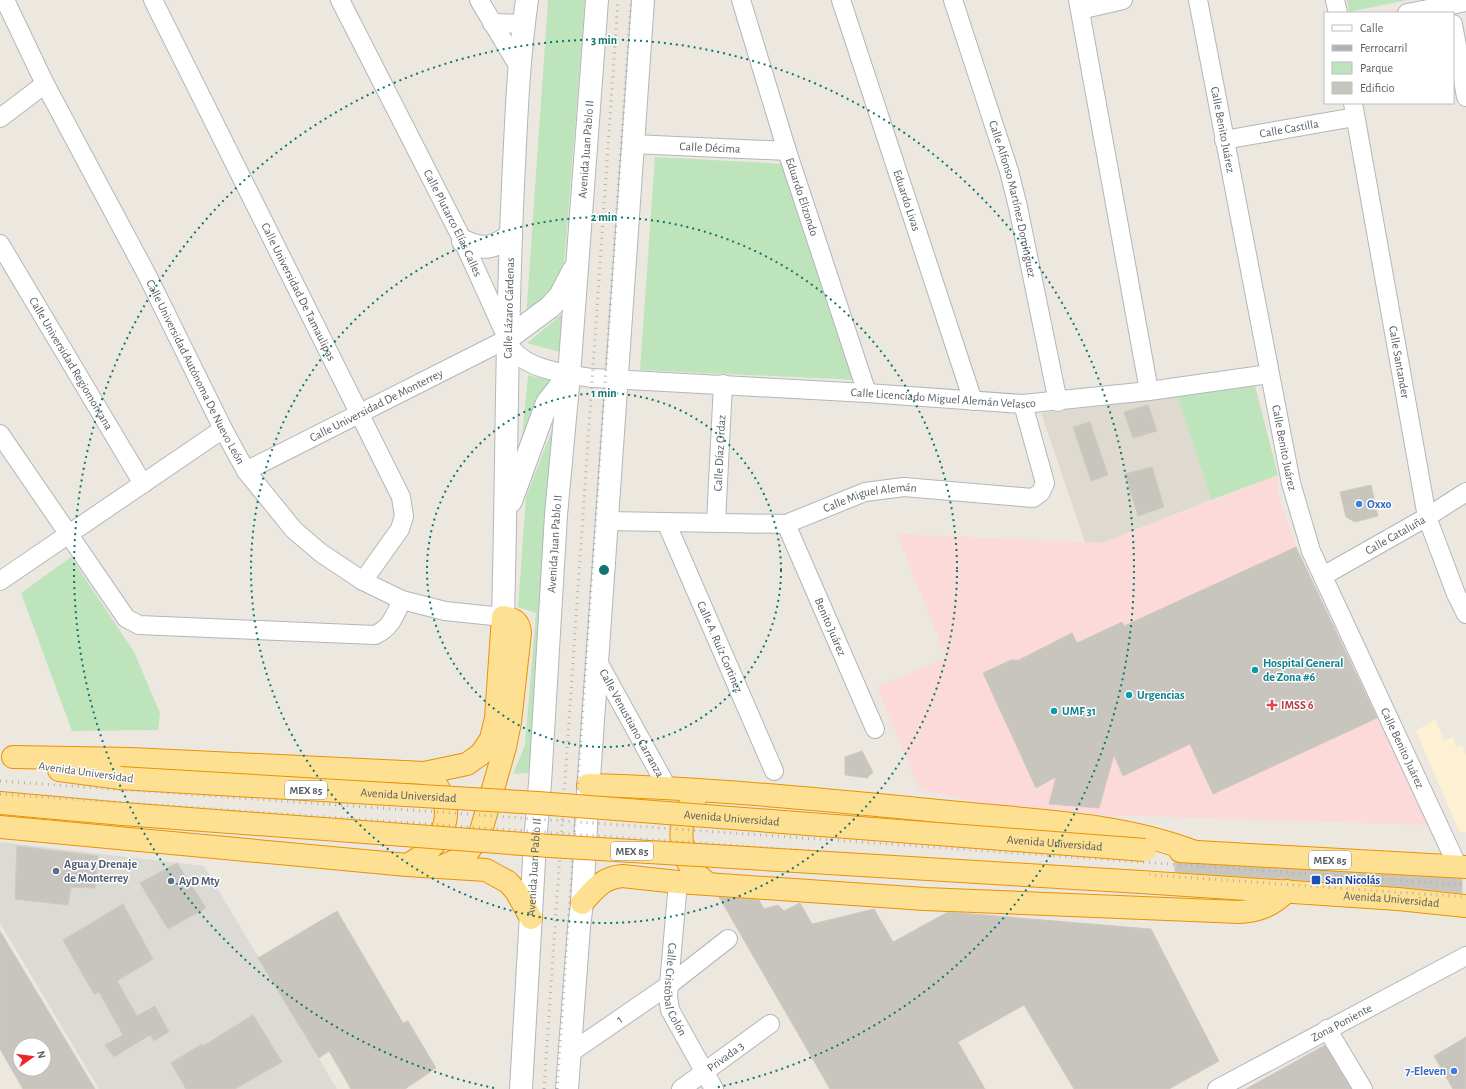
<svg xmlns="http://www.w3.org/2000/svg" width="1466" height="1089" viewBox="0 0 1466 1089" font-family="'Alegreya Sans',sans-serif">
  <rect width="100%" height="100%" fill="#ece8df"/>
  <path fill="#fef0d2" d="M1435 719 1444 740 1453 737 1456 748 1462 745 1466 755V832L1459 831 1416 731Z"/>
  <path fill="#dcdad4" d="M0 842 204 866 337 1089H99L0 923Z"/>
  <path fill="#dedad0" d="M1178 397 1211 500 1102 543 1085 542 1041 413Z"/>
  <path fill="#fbdad9" d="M1278 475V495L1296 547 1428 825 1104 815 980 803 919 789 877 687 946 658 897 534 1102 543Z"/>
  <path fill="#bee4bb" d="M548 0H585L562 292 526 319Z
    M1347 0H1407L1349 12Z
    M655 157 786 164 860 380 640 370Z
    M568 309 563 353 527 343Z
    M528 375 551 381 518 478Z
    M1255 386 1278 475 1211 500 1178 397Z
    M559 412 539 772 513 774 525 745 536 613 518 607 526 497Z
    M71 557 134 652 160 713 158 730 72 731 21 593Z"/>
  <path fill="#c8c5bf" stroke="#d0c9be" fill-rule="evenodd" d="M1148 405 1157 431 1133 438 1124 412Z
    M1090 422 1108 475 1091 481 1073 427Z
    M1152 467 1164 507 1138 516 1125 474Z
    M1371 485 1378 516 1355 522 1346 517 1340 492Z
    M1296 547 1377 718 1213 794 1190 744 1123 776 1114 755 1099 808 1049 804 1056 777 1036 788 983 673 1011 660H1019L1072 633 1077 643 1122 622 1124 626Z
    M862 751 873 772 867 778 845 775V757Z
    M17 846 98 856 95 888 71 887 68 905 15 899Z
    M1175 862 1462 879V893L1399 887 1175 872Z
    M177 863 206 908 168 929 140 883Z
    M719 897 759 900 764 909 778 905 784 911 800 903 812 924 874 909 893 942 948 912 1151 929 1219 1061 1169 1089H1074L1024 1005 958 1042 985 1089H830Z
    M123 904 153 959 117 981 137 1016 155 1006 169 1032 154 1041 150 1035 114 1057 105 1045 123 1035 99 992 94 994 63 940Z
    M337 911 403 1023 408 1021 436 1068 405 1089H351L329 1051 319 1058 258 958Z
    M0 931 95 1089H23L0 1049ZM20 1045H44V1069H20Z
    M253 1015 282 1062 235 1089H186L171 1063 202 1044 203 1046Z
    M1466 1037V1089H1453L1434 1056Z
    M1325 1045 1351 1089H1246Z"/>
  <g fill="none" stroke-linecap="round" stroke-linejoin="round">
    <g stroke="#b2b6bb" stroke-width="20">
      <g id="minor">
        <path id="s1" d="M5 0 45 84 147 275 223 429 246 471 294 530 321 553 363 581 402 600 445 611 503 617"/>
        <path id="s2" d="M153 0 401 497 404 516 400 529 363 581"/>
        <path id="s3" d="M340 0 463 241 512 349C528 370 567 374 592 378L867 393 1023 404 1149 391 1269 374"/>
        <path d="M479 0 519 67"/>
        <path id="s4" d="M741 0 787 151 867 393"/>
        <path id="s5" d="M841 0 973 401"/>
        <path id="s6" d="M953 0 1009 171 1018 207 1058 402"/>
        <path d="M1078 0 1149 391"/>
        <path id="s7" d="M1198 0 1291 483 1311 551 1458 867"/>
        <path d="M1335 0 1338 13"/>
        <path d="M1080 10 1123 0"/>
        <path d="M1407 13 1466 2"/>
        <path d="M492 23 523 24"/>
        <path d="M1453 24 1466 97"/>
        <path id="s8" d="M1353 103 1427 517 1456 594 1466 614"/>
        <path d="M0 118 45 84"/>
        <path id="s9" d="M1224 140 1355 117"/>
        <path id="s10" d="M633 144 787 151"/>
        <path id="s11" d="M0 244 143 484"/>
        <path d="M0 434 126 618 139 625 375 635C391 628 395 615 402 600"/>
        <path id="s12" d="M246 471 507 339"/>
        <path id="s13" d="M607 521 786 524 865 492 904 487 1033 498 1041 492 1045 483 1023 404"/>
        <path id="s14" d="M666 522 774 771"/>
        <path id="s15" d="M716 522 723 384"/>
        <path id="s16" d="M786 524 875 729"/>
        <path id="s17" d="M1323 576 1427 517 1466 492"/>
        <path d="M0 581 223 429"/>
        <path id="s18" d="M597 660 667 787"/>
        <path id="s19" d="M678 882 668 996 670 1010 714 1089"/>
        <path d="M1327 1029 1363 1089"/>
        <path id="s20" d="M570 1053 669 985 728 939"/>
        <path id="s21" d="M681 1089 770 1024"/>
        <path id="s22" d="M1217 1089 1466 956"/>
      </g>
    </g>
    <g stroke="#b2b6bb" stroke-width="24">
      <g id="tertiary">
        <path d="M463 241C484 250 493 249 511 235"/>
        <path d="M507 339 550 307 560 296 573 271"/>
        <path d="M511 501 547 403 569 375"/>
        <path id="s23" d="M503 617C507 473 506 329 513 186 516 124 518 62 527 0"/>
        <path id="s24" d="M521 1089 535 843 540 783 556 515 569 375 597 0"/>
        <path d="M567 1089 579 927 582 903 587 807 643 0"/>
      </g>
    </g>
    <g stroke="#eb9100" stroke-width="24">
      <g id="trunk">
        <path d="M13 757 131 759 424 773 467 764 481 754 491 739 496 718 503 617C514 619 519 621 520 633L510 722 505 747 481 831 473 845 467 853 459 859 441 867"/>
        <path d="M59 770 120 778"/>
        <path d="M588 785C712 788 836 801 959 813 1038 821 1120 823 1195 852"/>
        <path d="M695 799C676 818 678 852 694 871 698 876 704 880 708 884"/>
        <path d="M0 803 123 814"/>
        <path d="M0 827 407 865 486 870 508 882 516 891 531 918"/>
        <path d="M1180 851 1466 867"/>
        <path d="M407 865C440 848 460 816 434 782"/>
        <path id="s25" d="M1141 882 1398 899 1466 906"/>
        <path d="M582 903C595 889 602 878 622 876L678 882 925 899 1239 912C1259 911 1273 905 1287 891"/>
      </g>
    </g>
    <use href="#minor" stroke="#fff" stroke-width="18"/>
    <use href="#tertiary" stroke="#fff" stroke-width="22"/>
    <use href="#trunk" stroke="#fee092" stroke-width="22"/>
    <path stroke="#b1b2b2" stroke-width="3" stroke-dasharray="1 5" stroke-linecap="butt" d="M0 781 1466 885
      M0 794 1466 897
      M544 1089 618 0
      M557 1089 631 0"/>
    <g stroke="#eb9100" stroke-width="24" stroke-linecap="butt">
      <g id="trunk-bridge">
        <path id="s26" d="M120 778 538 803 1145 850"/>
        <path d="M123 814 550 846 1141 882"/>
      </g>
    </g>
    <use href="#trunk-bridge" stroke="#fee092" stroke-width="22"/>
  </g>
  <g fill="none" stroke="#0f766e" stroke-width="2" stroke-dasharray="2 4">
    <circle cx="604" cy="570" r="177"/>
    <circle cx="604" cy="570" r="353"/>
    <path d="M494 1088A530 530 0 1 1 714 1088"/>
  </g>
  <g fill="#3f7fe0" stroke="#fff" stroke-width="1.5">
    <circle cx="1359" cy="504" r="4"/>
    <circle cx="1454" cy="1071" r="4"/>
  </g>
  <g fill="#0f9aa8" stroke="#fff" stroke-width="1.5">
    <circle cx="1255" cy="670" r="4"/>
    <circle cx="1129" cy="695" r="4"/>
    <circle cx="1054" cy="711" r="4"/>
  </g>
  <path fill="#e0444e" stroke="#fff" stroke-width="1.5" d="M1270 699h4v4h4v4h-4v4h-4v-4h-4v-4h4z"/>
  <g fill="#5c6f8a" stroke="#fff" stroke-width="1.5">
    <circle cx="56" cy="871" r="4"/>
    <circle cx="171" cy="881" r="4"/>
  </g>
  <rect fill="#1a4fb4" stroke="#fff" stroke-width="1.5" x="1311" y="875" width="10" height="10" rx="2"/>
  <g text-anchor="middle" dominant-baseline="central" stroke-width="3" stroke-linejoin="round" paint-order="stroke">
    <g fill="#fff" stroke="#8a8e90" stroke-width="1">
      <rect x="285" y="781" width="42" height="18" rx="3"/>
      <rect x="611" y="842" width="42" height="18" rx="3"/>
      <rect x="1309" y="851" width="42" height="18" rx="3"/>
    </g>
    <g font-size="11" font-weight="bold" fill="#585d61">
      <text x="306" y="790">MEX 85</text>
      <text x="632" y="851">MEX 85</text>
      <text x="1330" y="860">MEX 85</text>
    </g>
    <g font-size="12" fill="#585d61" stroke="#fff">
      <text stroke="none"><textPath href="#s7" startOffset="132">Calle Benito Juárez</textPath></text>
      <text stroke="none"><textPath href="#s9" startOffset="66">Calle Castilla</textPath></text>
      <text stroke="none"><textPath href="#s10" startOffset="77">Calle Décima</textPath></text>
      <text stroke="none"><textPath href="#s24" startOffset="942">Avenida Juan Pablo II</textPath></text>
      <text stroke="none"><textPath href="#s4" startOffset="206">Eduardo Elizondo</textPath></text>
      <text stroke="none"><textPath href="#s6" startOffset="208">Calle Alfonso Martínez Domínguez</textPath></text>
      <text stroke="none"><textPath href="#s5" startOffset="211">Eduardo Livas</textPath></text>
      <text stroke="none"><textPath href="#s3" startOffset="250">Calle Plutarco Elías Calles</textPath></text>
      <text stroke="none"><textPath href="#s2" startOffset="326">Calle Universidad De Tamaulipas</textPath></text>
      <text stroke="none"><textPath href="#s23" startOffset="309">Calle Lázaro Cárdenas</textPath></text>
      <text stroke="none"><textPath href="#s8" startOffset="263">Calle Santander</textPath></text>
      <text stroke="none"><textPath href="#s11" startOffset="139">Calle Universidad Regiomontana</textPath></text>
      <text stroke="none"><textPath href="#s1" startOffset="418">Calle Universidad Autónoma De Nuevo León</textPath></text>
      <text stroke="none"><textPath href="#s3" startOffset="828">Calle Licenciado Miguel Alemán Velasco</textPath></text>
      <text stroke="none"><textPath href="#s12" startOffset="146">Calle Universidad De Monterrey</textPath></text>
      <text stroke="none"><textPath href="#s7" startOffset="456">Calle Benito Juárez</textPath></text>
      <text stroke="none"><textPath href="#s15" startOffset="69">Calle Díaz Ordaz</textPath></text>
      <text stroke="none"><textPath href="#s13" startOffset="268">Calle Miguel Alemán</textPath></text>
      <text stroke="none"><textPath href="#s17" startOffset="83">Calle Cataluña</textPath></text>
      <text stroke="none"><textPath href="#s24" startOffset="546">Avenida Juan Pablo II</textPath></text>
      <text stroke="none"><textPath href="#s16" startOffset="112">Benito Juárez</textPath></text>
      <text stroke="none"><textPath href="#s14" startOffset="136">Calle A. Ruíz Cortinez</textPath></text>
      <text stroke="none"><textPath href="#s18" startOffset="72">Calle Venustiano Carranza</textPath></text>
      <text stroke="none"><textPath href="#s7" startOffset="780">Calle Benito Juárez</textPath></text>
      <text transform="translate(86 772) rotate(8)">Avenida Universidad</text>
      <text stroke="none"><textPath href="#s26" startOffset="289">Avenida Universidad</textPath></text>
      <text stroke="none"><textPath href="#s26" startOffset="613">Avenida Universidad</textPath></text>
      <text stroke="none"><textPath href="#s26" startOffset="937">Avenida Universidad</textPath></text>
      <text stroke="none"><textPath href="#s24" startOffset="222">Avenida Juan Pablo II</textPath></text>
      <text stroke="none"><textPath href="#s25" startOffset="251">Avenida Universidad</textPath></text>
      <text stroke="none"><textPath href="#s19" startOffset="109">Calle Cristóbal Colón</textPath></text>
      <text stroke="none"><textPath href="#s20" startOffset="60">1</textPath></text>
      <text stroke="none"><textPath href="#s22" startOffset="141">Zona Poniente</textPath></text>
      <text stroke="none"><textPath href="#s21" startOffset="55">Privada 3</textPath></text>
    </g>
    <g font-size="12" font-weight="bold" fill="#366cbe" stroke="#fff" text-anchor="start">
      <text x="1367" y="504">Oxxo</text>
      <text x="1446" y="1071" text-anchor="end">7-Eleven</text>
    </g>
    <g font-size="12" font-weight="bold" fill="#0d838f" stroke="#fff" text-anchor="start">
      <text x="1263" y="663">Hospital General<tspan x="1263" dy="14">de Zona #6</tspan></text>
      <text x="1137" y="695">Urgencias</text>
      <text x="1062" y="711">UMF 31</text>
    </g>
    <g font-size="12" font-weight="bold" fill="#be3a42" stroke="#fff" text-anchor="start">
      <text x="1281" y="705">IMSS 6</text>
    </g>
    <g font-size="12" font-weight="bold" fill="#4e5e75" stroke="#fff" text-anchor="start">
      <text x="64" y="864">Agua y Drenaje<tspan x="64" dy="14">de Monterrey</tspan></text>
      <text x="179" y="881">AyD Mty</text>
    </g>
    <g font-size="12" font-weight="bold" fill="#164399" stroke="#fff" text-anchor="start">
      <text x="1325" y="880">San Nicolás</text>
    </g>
  </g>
  <circle cx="604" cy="570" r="6" fill="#0f766e" stroke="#fff" stroke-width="2"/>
  <g font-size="12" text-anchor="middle" font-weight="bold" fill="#0f766e" stroke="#fff" stroke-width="3" stroke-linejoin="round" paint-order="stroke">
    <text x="604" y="44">3 min</text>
    <text x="604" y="221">2 min</text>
    <text x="604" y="397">1 min</text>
  </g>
  <rect x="1324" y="12" width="130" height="92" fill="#ffffff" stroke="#bcbec0"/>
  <rect x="1332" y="25" width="20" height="6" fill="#ffffff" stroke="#bcbec0"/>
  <text x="1360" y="32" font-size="12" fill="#585d61">Calle</text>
  <rect x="1332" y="45" width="20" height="6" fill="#b1b2b2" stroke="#bcbec0"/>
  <text x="1360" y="52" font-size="12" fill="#585d61">Ferrocarril</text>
  <rect x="1332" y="62" width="20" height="12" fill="#bee4bb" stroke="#bcbec0"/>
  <text x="1360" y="72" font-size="12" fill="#585d61">Parque</text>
  <rect x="1332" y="82" width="20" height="12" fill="#c8c5bf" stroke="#bcbec0"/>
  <text x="1360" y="92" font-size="12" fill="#585d61">Edificio</text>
  <g transform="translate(32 1057) rotate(76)"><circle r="19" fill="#ffffff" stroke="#bcbec0"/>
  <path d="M0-3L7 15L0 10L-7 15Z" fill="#ea2827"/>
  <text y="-6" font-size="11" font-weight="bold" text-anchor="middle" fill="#585d61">N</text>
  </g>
</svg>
